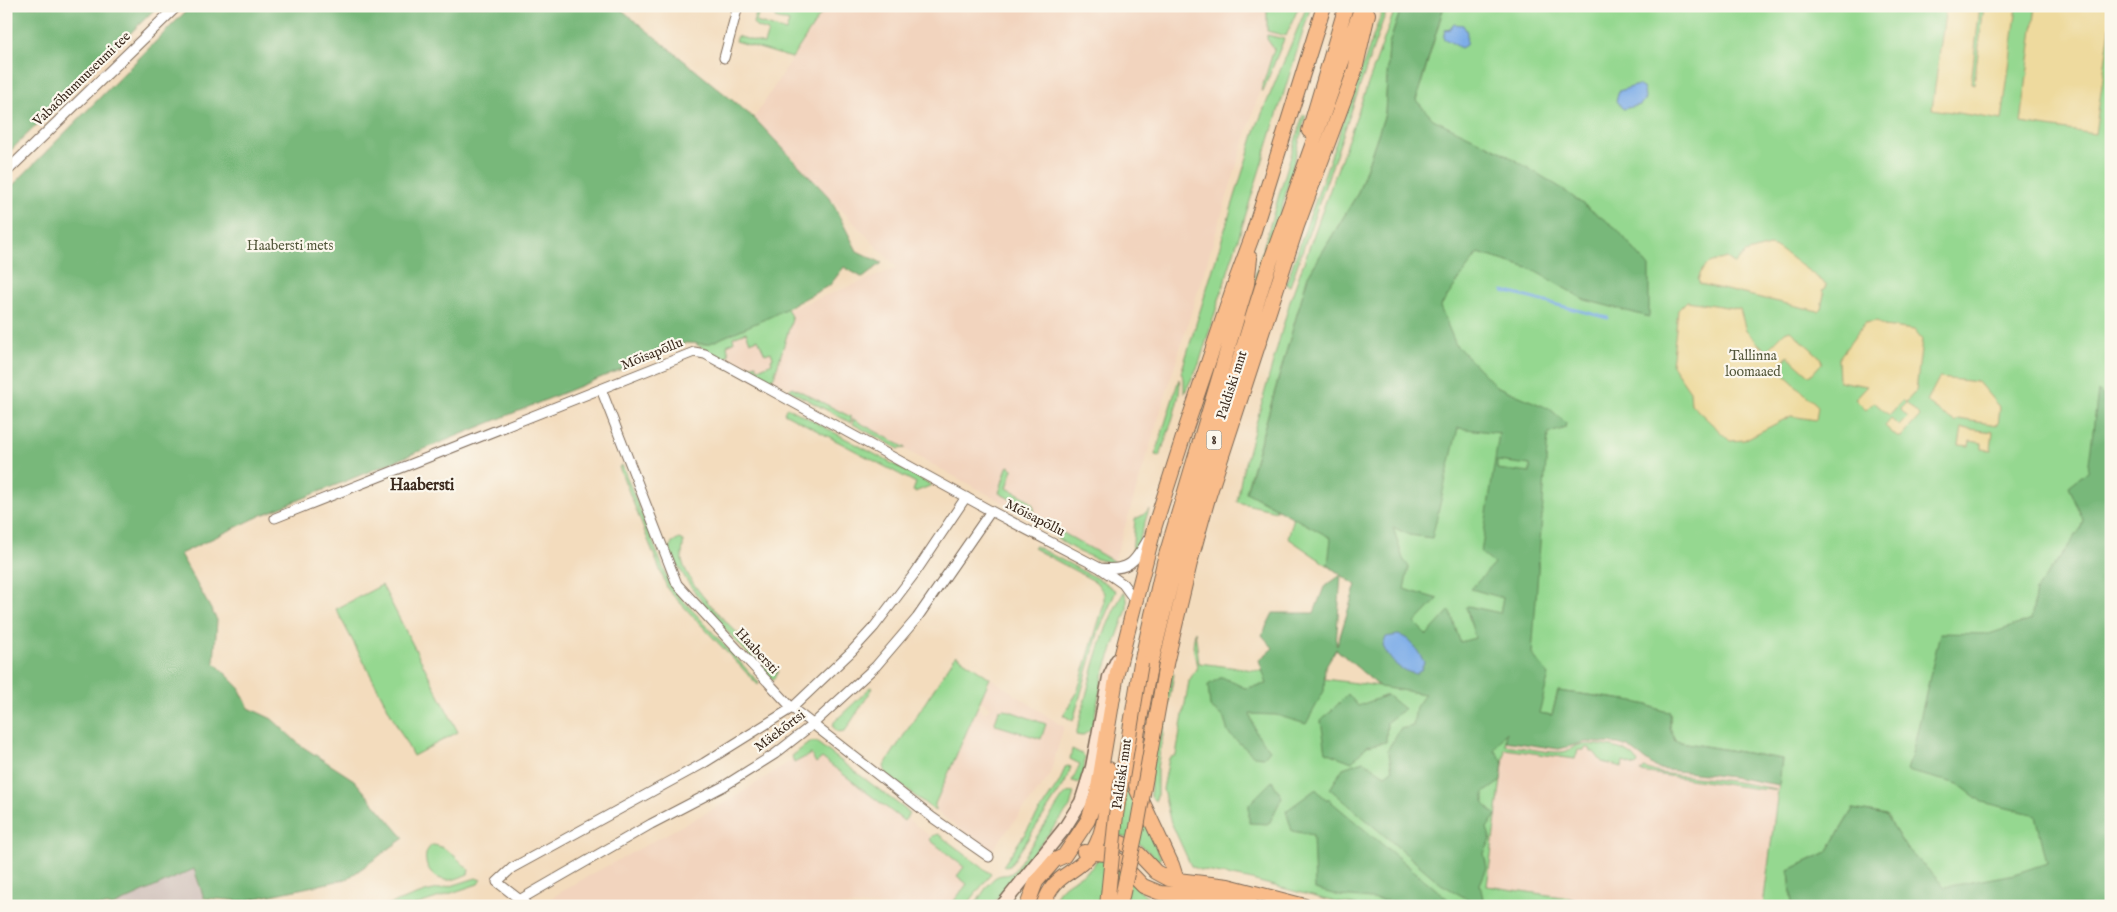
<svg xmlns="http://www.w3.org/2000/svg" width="2117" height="912" viewBox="0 0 2117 912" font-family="'IM FELL English',serif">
  <rect width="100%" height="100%" fill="#fbf7ec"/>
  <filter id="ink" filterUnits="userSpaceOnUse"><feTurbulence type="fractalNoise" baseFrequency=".02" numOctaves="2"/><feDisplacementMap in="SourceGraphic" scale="10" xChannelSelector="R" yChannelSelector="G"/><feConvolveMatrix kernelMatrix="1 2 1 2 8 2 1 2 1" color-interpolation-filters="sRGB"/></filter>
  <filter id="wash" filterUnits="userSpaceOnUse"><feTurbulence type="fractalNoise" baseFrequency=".0096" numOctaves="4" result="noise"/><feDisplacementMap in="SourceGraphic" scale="20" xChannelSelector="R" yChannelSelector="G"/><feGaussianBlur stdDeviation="1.12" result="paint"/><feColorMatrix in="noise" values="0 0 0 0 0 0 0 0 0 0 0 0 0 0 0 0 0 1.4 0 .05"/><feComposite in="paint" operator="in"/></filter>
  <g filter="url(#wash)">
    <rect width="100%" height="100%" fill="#f3dcbd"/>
    <path fill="#f2d4be" d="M826 6H1286L1114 562 727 354 717 340 772 316 897 268 754 118Z
      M989 677 1064 727 1049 777 991 851 935 811 942 785 976 707 985 713 990 707 979 700Z
      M1510 708 1782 759 1763 906H1530L1484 900Z
      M813 747 976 871 950 906 539 905 592 874 728 801Z"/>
    <path fill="#cfc0ba" d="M194 869 206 906H113L187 871Z"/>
    <path fill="#95d890" stroke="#688157" d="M778 6H826L792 58 735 41 737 36 764 44 768 31 756 27 753 23 758 8H760L756 22 786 31 789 22 775 18Z
      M1267 6H1299L1286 36 1267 31Z
      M1307 6H1311L1199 364 1184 394V379L1181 373 1256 128Z
      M1384 6H1388L1290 286 1286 284Z
      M1396 6H1402L1389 44 1385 114 1358 193 1308 276 1246 491 1276 508V511L1237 502 1242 474 1290 301Z
      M1444 6H2111V906L1928 896V871L1904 845 1886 815 1853 809 1827 852 1789 870 1792 906H1763L1782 759 1675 741 1670 727V712C1661 711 1658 709 1650 706 1644 703 1640 705 1634 701L1558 691 1552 715 1510 709 1505 745C1523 747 1544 753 1562 752 1568 752 1573 746 1580 745 1594 743 1635 747 1638 764L1635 766 1623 762 1622 767 1602 762 1594 752H1591L1590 748H1585L1584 750H1578L1575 759 1505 749 1487 886 1569 898 1576 900 1581 906H1361L1335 902 1248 879 1200 870 1191 866 1170 820 1163 789 1169 758 1176 755 1189 681 1197 667 1193 646 1195 631 1199 663 1379 686 1336 649 1356 585 1288 538Z
      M1267 35 1284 39 1263 91H1261L1274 49 1267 39Z
      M1303 115H1306L1280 216 1243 327 1240 325Z
      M787 308 792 319 774 377 771 380 764 381 738 367 741 364 747 367 756 364 758 369 772 363 771 359 773 358 771 352 765 354 758 339 750 342 746 332 733 337 734 342 727 345 729 355 725 359 697 345V343L708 344Z
      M1179 379C1184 392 1165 440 1160 456L1155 455Z
      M792 387 851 417V423L789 390Z
      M787 407 932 485 915 492 913 491 916 483 784 413Z
      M853 419 906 448 899 449 853 424Z
      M622 465 671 587 759 683 758 685 668 590 619 467Z
      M1010 466 1013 469 1007 488C1017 494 1036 499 1034 512L999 493 1007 467Z
      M1149 509 1136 551 1132 555 1135 519 1143 515Z
      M1049 525 1117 563C1098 563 1057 544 1047 527Z
      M679 539 683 541C684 547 681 554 682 560 690 594 752 646 778 671L773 680C734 638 696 604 670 551L671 544Z
      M1035 546 1102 581 1116 591 1099 630 1073 721 1063 715 1077 693 1104 604V593L1096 582 1033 548Z
      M382 585 458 732 413 756 336 609Z
      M1124 592 1127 598V609L1103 676 1092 729 1082 736 1076 735C1089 688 1098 634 1124 592Z
      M956 655 990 678 935 804V811L886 774 884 766Z
      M1162 674H1174L1157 768V796L1155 801 1151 797 1150 779Z
      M871 687 873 688 845 731 838 732 833 727 834 722Z
      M1004 709 1046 724 1041 739 996 725 995 722 999 710Z
      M1135 729 1147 826 1161 858 1158 860 1137 842 1119 835Z
      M810 742H816L910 813 904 821 822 758 816 763 811 754 794 763 792 756Z
      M1072 749 1082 754 1085 757 1084 770 1080 783 1072 781 1080 764 1070 759Z
      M1068 766 1071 767 1065 783 1010 866 1005 867 1003 866 1060 781 1065 767Z
      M1644 768 1659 773 1730 781 1776 789 1775 790 1759 789 1641 772Z
      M1074 792 1070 807 991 906H974C979 899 990 880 996 877 1003 873 1008 877 1014 871L1063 797 1067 793Z
      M938 834 991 874 966 906H950L967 884 957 876 964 867 930 840 932 836Z
      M432 845C446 845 460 861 469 870L468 874C461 877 453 881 445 880 429 878 418 856 432 845Z
      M1099 857 1118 867 1142 893 1153 900 1152 906H1052C1059 883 1073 882 1089 870 1093 867 1096 861 1099 857Z
      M476 878 481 880 478 884 413 906H385L425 892 451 886Z"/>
    <path fill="#78b87a" stroke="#5a714c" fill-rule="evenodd" d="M6 6H158L6 155Z
      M191 6H617L754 118 830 198 857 251 882 263 863 278 844 267 830 285 772 316 708 344 686 343 262 515 180 554 217 620 214 662 238 686 249 708 272 719 300 745 354 780 404 838 347 879 243 901 204 898 194 869 113 906H6V192Z
      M1402 6H1444L1416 100 1433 119 1500 151 1558 186 1616 228 1649 267V317L1585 300 1531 269 1478 253 1440 307 1456 345 1496 386 1550 409 1566 423 1565 428 1548 434 1532 654 1549 675 1539 713 1552 715 1558 691 1634 701C1640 705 1644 703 1650 706 1657 709 1662 711 1670 712V727L1675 741 1782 759 1779 785 1733 777 1658 769 1628 747 1618 744 1586 742 1559 749 1505 741 1506 732 1494 750 1503 761 1501 781 1484 793V804L1496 815 1487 828 1491 840 1484 853 1487 868 1480 884 1484 904 1471 901 1441 884 1330 789 1343 768 1363 761 1385 775 1392 770 1388 749 1400 729 1413 726 1416 707 1425 694 1380 687 1336 649 1325 667 1324 691 1306 724 1276 715 1250 714 1256 733 1270 750 1264 757 1254 756 1228 733 1224 718 1210 707 1208 685 1222 677 1245 688 1267 684 1259 660 1273 648 1262 635 1273 613H1314L1324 587 1341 575 1328 565 1331 538 1246 492 1308 276 1358 193 1385 114 1389 44ZM1458 428 1499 433 1481 553 1494 564 1471 589 1503 598 1500 613 1468 606 1466 607 1475 638 1460 642 1450 610 1427 635 1415 623 1438 599 1404 589 1409 567 1403 559 1393 527 1409 535 1432 538ZM1497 461 1530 465V473L1497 469ZM1341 575 1356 585 1337 646 1336 645Z
      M2098 391 2111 403V906H1792L1789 870 1827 852 1853 809 1886 815 1904 845 1945 887 2014 874 2047 863 2036 815 1982 802 1958 784 1907 771 1912 754 1940 633 1989 634 2031 620 2036 590 2080 530 2083 520 2069 486 2088 471Z
      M1348 694 1358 706 1387 695 1404 709 1387 722 1386 742 1367 746 1352 762 1326 752 1321 721Z
      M1272 781 1282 797 1269 824 1249 823V804Z
      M1316 789 1327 801 1328 799 1449 900 1439 905 1401 902 1340 896 1315 889 1313 835 1292 831 1286 811Z"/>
    <path fill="#eeda9e" stroke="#94825e" d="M1946 6H1980L1971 83 1974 84 1984 6H2017L2002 120 1932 109Z
      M2036 6H2111V21L2095 134 2021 123Z
      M1769 246 1778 248 1826 284V288L1822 290 1824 294 1821 308 1818 311 1700 284 1698 280C1704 262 1709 263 1727 258L1735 264 1745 253Z
      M1687 301 1740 309 1746 331 1766 351 1785 332 1790 330 1820 357 1822 363 1810 376 1788 356 1777 368 1818 406 1816 420 1791 416 1744 440 1730 441 1691 404 1690 391 1672 365 1678 310Z
      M1877 321 1884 326 1914 330 1922 340 1916 391 1906 402 1920 416 1901 437H1897L1885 426 1891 419 1899 426 1908 417 1900 409 1906 403 1903 400 1889 415 1874 402 1866 410 1855 399 1867 386 1839 381 1838 359 1865 323Z
      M1939 378 1978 382 2000 408 1998 425 1958 419 1955 422 1934 408 1927 401Z
      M1962 428 1993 432 1991 450 1982 449V443L1970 441 1969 446 1959 445Z"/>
    <path fill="#7eade8" stroke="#5c6c83" d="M1454 24 1463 25 1467 32 1466 45 1461 48 1443 38 1445 30 1450 29Z
      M1638 85 1644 89 1645 99 1640 105 1623 109 1616 101 1619 91Z
      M1398 635C1410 637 1418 651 1424 662L1421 670 1416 674C1399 671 1390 661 1383 646L1386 637Z"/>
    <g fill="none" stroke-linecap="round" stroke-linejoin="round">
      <path stroke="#7eade8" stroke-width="3" d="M1503 291 1608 318"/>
    </g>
  </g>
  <g filter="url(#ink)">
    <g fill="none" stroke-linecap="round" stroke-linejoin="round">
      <g stroke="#7b6856" stroke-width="11">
        <path id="minor" d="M724 58 738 6
          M601 389 677 584 792 708 933 818 989 857
          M275 518 694 352 705 354 991 511 1100 568 1123 584 1136 602
          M1100 568C1129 571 1134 563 1148 539
          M521 899 651 824 724 786 775 754 812 725 876 666 917 618 991 511
          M528 906 497 882 512 868 704 763 792 708 852 651 874 627 915 573 966 497"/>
      </g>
      <g stroke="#7b6856" stroke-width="12">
        <path id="tertiary" d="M6 172 177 6"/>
      </g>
      <g stroke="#7b6856" stroke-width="15">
        <path id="secondary" d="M1002 906 1064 829 1081 802 1092 767 1109 677 1117 660"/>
      </g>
      <g stroke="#7b6856" stroke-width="16">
        <path id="primary" d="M1309 131 1346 6
          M1141 663 1164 562 1247 284 1250 258
          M1166 664 1190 563 1208 498 1297 226 1355 70 1368 14
          M1103 836 1126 845 1139 854 1156 872 1169 879 1228 886 1305 906
          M1084 852 1106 854 1118 860 1143 886 1160 893 1250 898
          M1027 906 1036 882 1055 860 1064 856 1088 820 1097 794 1117 673 1155 525 1187 425 1236 280 1252 237 1324 6
          M1043 906C1055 872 1071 877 1089 856 1106 836 1108 794 1109 769
          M1182 906V896L1172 865 1137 790 1134 775 1137 735 1149 672 1175 566 1266 274 1362 6"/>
      </g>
      <use href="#minor" stroke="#fff" stroke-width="9"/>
      <use href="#tertiary" stroke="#fff" stroke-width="10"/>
      <use href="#secondary" stroke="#fde4d0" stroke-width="12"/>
      <use href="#primary" stroke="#f9bc8a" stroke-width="14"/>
      <g stroke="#7b6856" stroke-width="16" stroke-linecap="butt">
        <path id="primary-bridge" d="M1107 906 1116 815 1141 663
          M1120 906 1137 827 1166 664"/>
      </g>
      <use href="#primary-bridge" stroke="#f9bc8a" stroke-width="14"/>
    </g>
  </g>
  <g text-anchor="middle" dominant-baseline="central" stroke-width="4.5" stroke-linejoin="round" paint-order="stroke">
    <rect fill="#fbf7ec" stroke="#75685c" stroke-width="1" x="1206.5" y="430.5" width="15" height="19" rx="4"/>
    <g font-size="12" font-weight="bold" fill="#3b2a1e">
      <text x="1214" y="440">8</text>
    </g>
    <g font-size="14" fill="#3b2a1e" stroke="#fbf7ec">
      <text transform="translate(82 79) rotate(-44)">Vabaõhumuuseumi tee</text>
      <text transform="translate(652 354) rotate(-22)">Mõisapõllu</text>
      <text transform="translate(1232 385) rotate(-72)">Paldiski mnt</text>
      <text transform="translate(1035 518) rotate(27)">Mõisapõllu</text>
      <text transform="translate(757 651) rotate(47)">Haabersti</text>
      <text transform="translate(780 731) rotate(-37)">Mäekõrtsi</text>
      <text transform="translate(1122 774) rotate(-82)">Paldiski mnt</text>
    </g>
    <g font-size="14" fill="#52563a" stroke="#fbf7ec">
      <text x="290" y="246">Haabersti mets</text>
      <text x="1753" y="356">Tallinna<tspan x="1753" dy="16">loomaaed</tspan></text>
    </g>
    <g font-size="16" font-weight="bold" fill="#3b2a1e" stroke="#fbf7ec">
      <text x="422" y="486">Haabersti</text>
    </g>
  </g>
  <rect width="2117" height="912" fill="none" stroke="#fbf7ec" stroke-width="25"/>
</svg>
